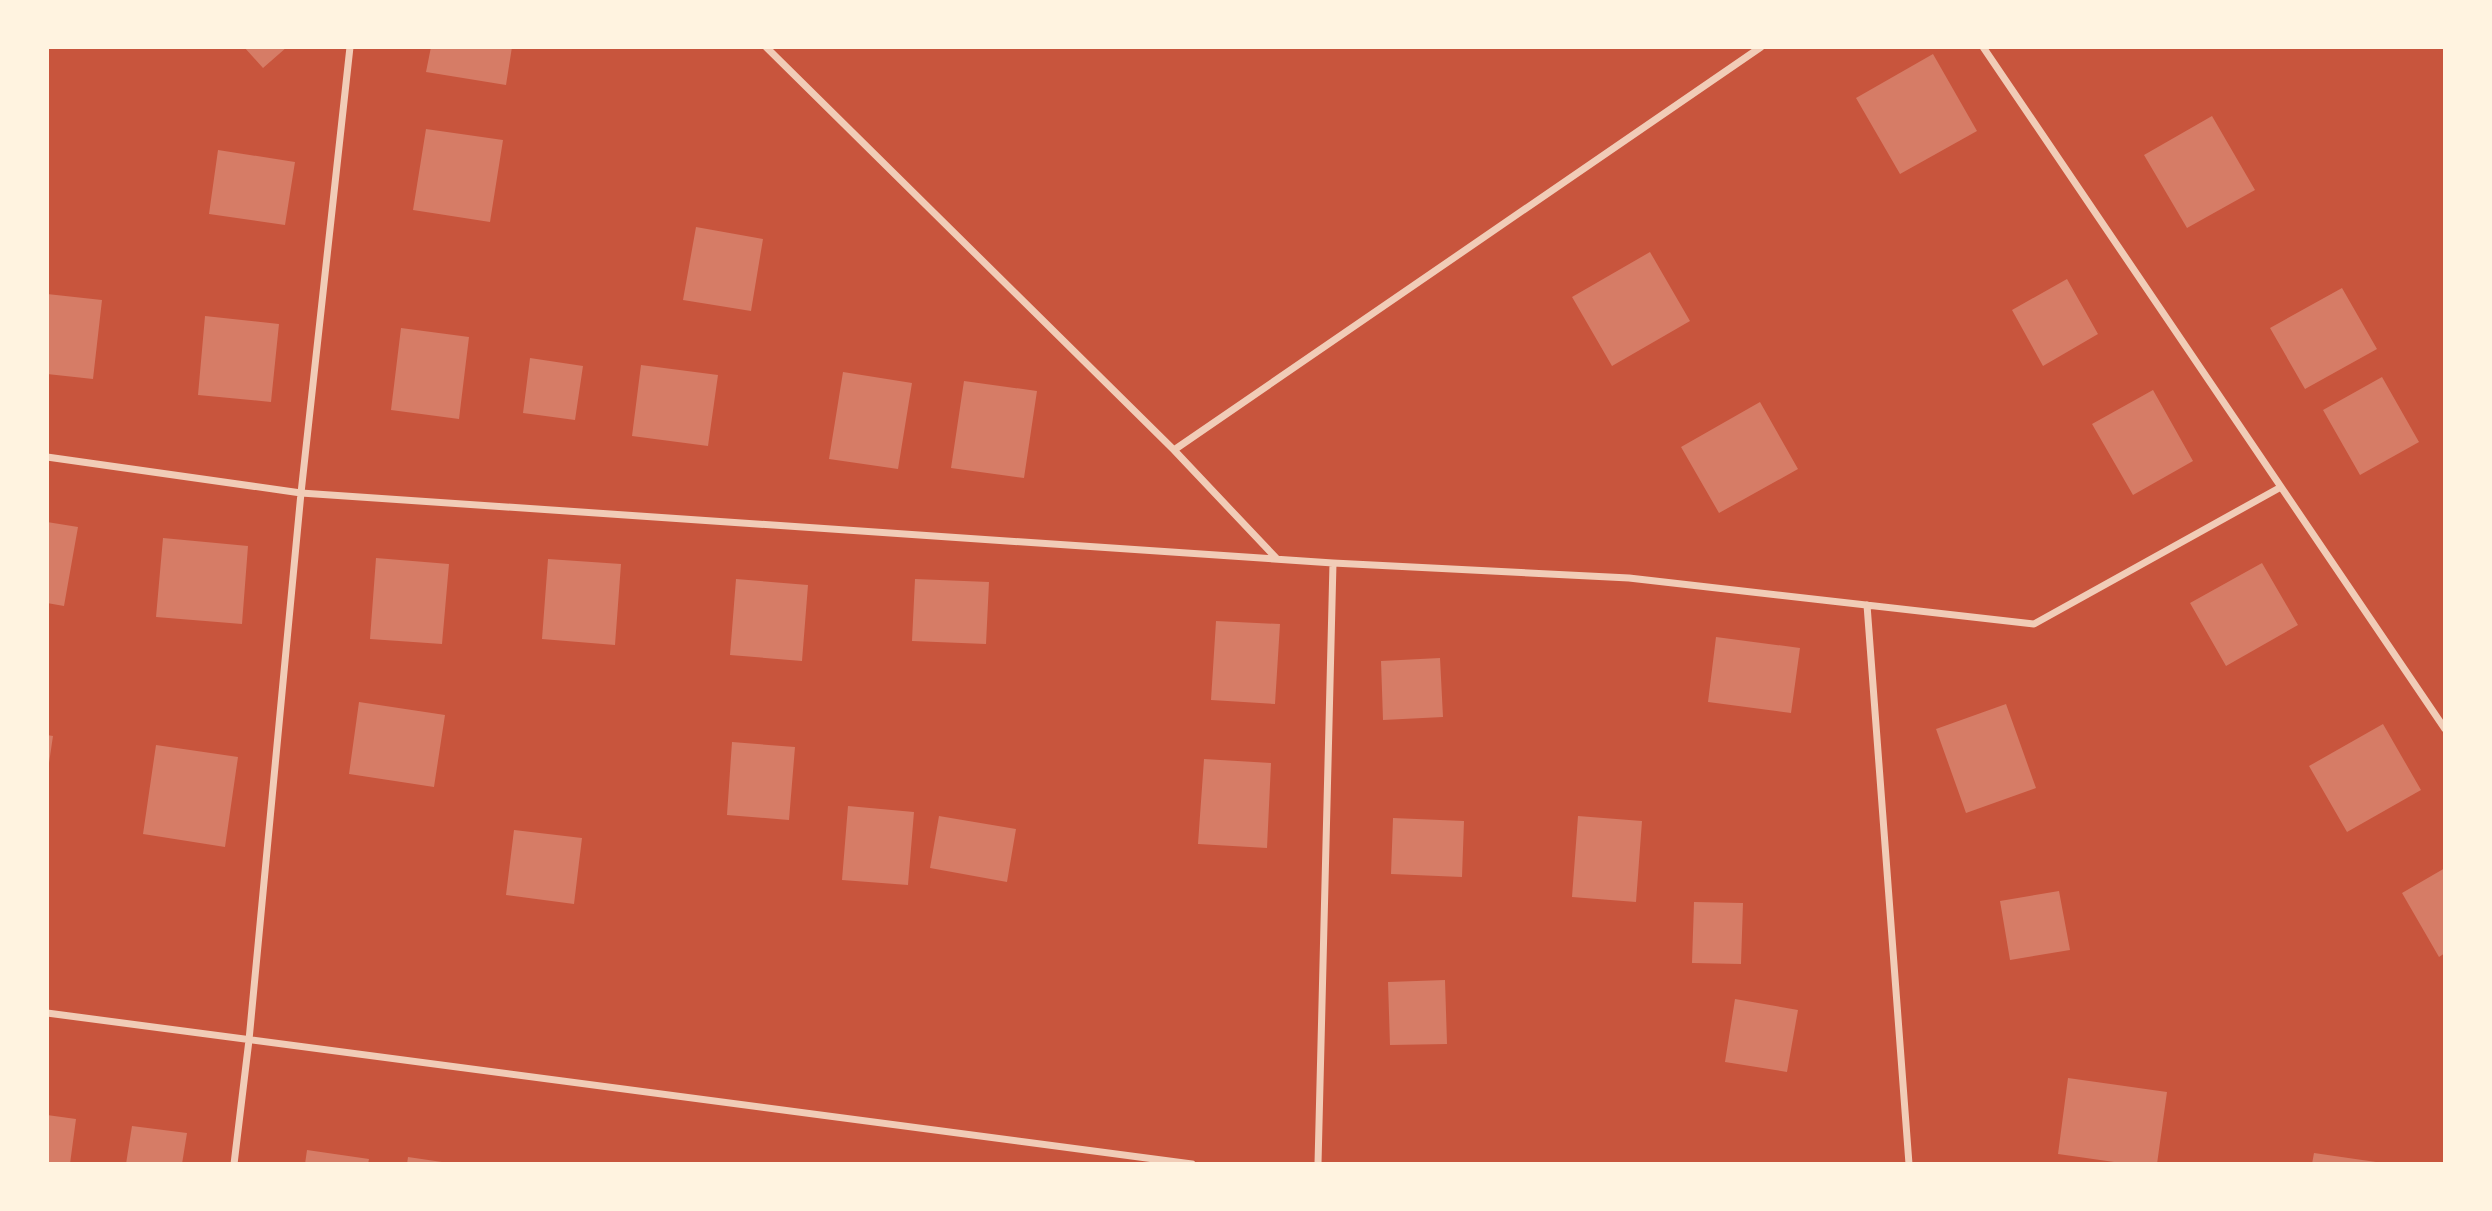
<svg xmlns="http://www.w3.org/2000/svg" width="2492" height="1211" viewBox="0 0 2492 1211" font-family="'Fira Sans Condensed',sans-serif">
  <rect width="100%" height="100%" fill="#c8553d"/>
  <path fill="#d67c66" d="M244 47H287L263 68Z
    M431 47H512L506 85 426 72Z
    M1933 54 1977 131 1900 174 1856 98Z
    M2212 116 2255 190 2187 228 2144 155Z
    M426 129 503 140 490 222 413 210Z
    M218 150 295 162 285 225 209 214Z
    M696 227 763 239 751 311 683 300Z
    M1650 252 1690 321 1612 366 1572 297Z
    M2067 279 2098 334 2043 366 2012 310Z
    M2342 288 2377 349 2305 389 2270 328Z
    M47 294 102 300 93 379 47 374Z
    M205 316 279 324 271 402 198 395Z
    M401 328 469 337 459 419 391 410Z
    M530 358 583 366 575 420 523 413Z
    M641 365 718 375 708 446 632 436Z
    M843 372 912 383 898 469 829 459Z
    M2382 377 2419 442 2360 475 2323 410Z
    M964 381 1037 391 1024 478 951 468Z
    M2153 390 2193 461 2133 495 2092 424Z
    M1760 402 1798 469 1719 513 1681 447Z
    M47 522 78 527 64 606 47 603Z
    M163 538 248 546 242 624 156 617Z
    M376 558 449 564 442 644 370 639Z
    M548 559 621 564 615 645 542 639Z
    M2262 563 2298 625 2226 666 2190 603Z
    M736 579 808 585 802 661 730 655Z
    M915 579 989 582 986 644 912 641Z
    M1216 621 1280 624 1275 704 1211 700Z
    M1716 637 1800 648 1791 713 1708 702Z
    M1440 658 1443 717 1383 720 1381 661Z
    M359 702 445 715 434 787 349 774Z
    M2006 704 2036 788 1966 813 1936 729Z
    M2383 724 2421 790 2347 832 2309 766Z
    M47 735 53 736 49 763H47Z
    M732 742 795 747 789 820 727 815Z
    M156 745 238 757 225 847 143 834Z
    M1204 759 1271 763 1267 848 1198 844Z
    M848 806 914 812 908 885 842 880Z
    M939 816 1016 829 1007 882 930 868Z
    M1578 816 1642 821 1636 902 1572 897Z
    M1393 818 1464 821 1462 877 1391 874Z
    M514 830 582 838 574 904 506 895Z
    M2445 868V953L2439 957 2402 893Z
    M2059 891 2070 950 2010 960 2000 901Z
    M1694 902 1743 903 1741 964 1692 963Z
    M1445 980 1447 1044 1390 1045 1388 982Z
    M1735 999 1798 1010 1787 1072 1725 1062Z
    M2068 1078 2167 1092 2157 1164H2128L2058 1154Z
    M47 1115 76 1119 70 1164H47Z
    M132 1126 187 1133 182 1164H126Z
    M307 1150 369 1159 368 1164H305Z
    M2314 1153 2376 1162V1164H2312Z
    M408 1157 442 1162V1164H407Z"/>
  <g fill="none" stroke-linecap="round" stroke-linejoin="round">
    <path stroke="#f1ccb7" stroke-width="7" d="M766 47 1174 450 1277 559
      M1983 47 2445 729
      M1174 450 1761 47
      M47 457 301 493 1333 563 1629 578 2034 624 2281 487
      M1867 605 1909 1164
      M47 1013 1192 1164
      M234 1164 249 1040 301 493 350 47
      M1318 1164 1333 563"/>
  </g>
  <rect width="2492" height="1211" fill="none" stroke="#fff3e0" stroke-width="98"/>
</svg>
